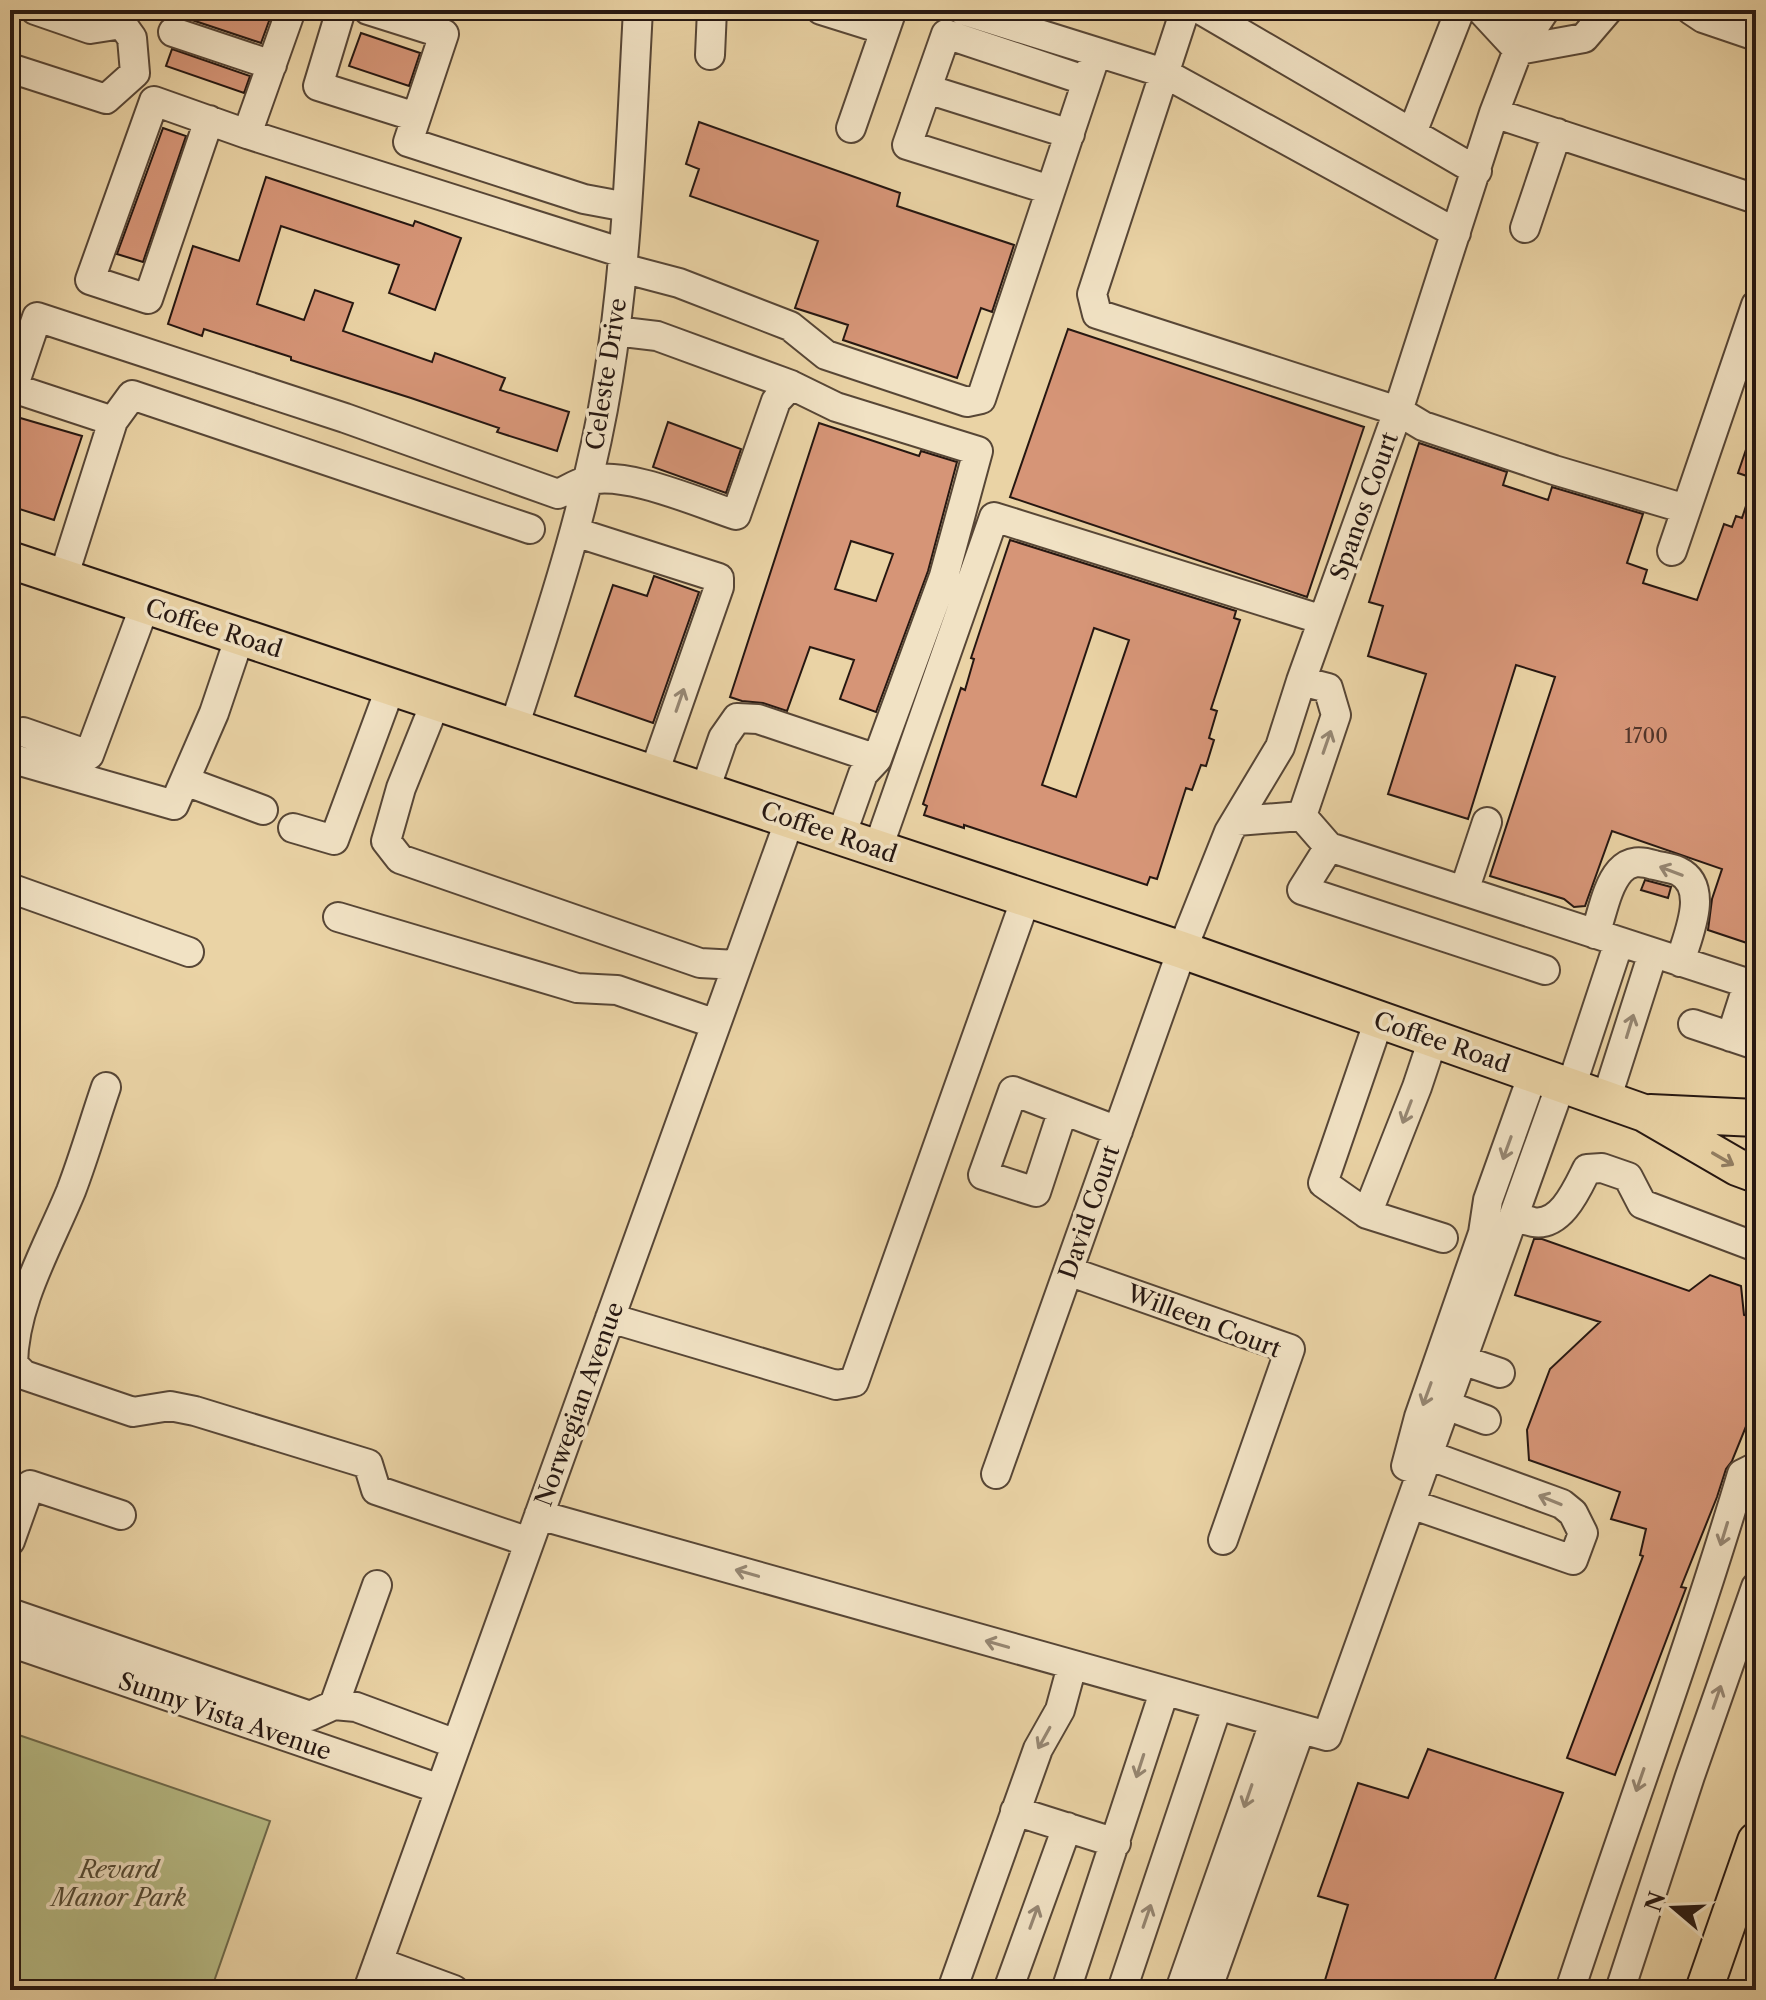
<svg xmlns="http://www.w3.org/2000/svg" width="1766" height="2000" viewBox="0 0 1766 2000" font-family="'Libre Caslon Text',serif">
  <rect width="100%" height="100%" fill="#ead3a5"/>
  <filter id="stains"><feTurbulence type="fractalNoise" baseFrequency=".0025" numOctaves="4"/><feColorMatrix values="0 0 0 0 .2 0 0 0 0 .09 0 0 0 0 .02 0 0 0 .5 -.17"/></filter>
  <radialGradient id="worn" r=".72"><stop offset=".6" stop-color="#630" stop-opacity="0"/><stop offset="1" stop-color="#630" stop-opacity=".3"/></radialGradient>
  <path fill="#b7bc86" stroke="#6e6a4c" stroke-width="2" d="M10 1732 270 1821 211 1990H10Z"/>
  <path fill="#d69577" stroke="#261711" stroke-width="2" fill-rule="evenodd" d="M185 10H273L261 43 183 17Z
    M361 33 420 53 409 86 349 66Z
    M172 49 250 76 244 93 166 66Z
    M699 122 900 193 897 206 1014 245 992 312 981 308 957 378 843 340 848 325 795 308 818 241 690 196 699 169 686 164Z
    M163 128 186 136 143 262 117 254Z
    M266 177 413 226 415 221 461 238 435 310 389 293 399 265 281 226 257 304 304 320 315 290 353 303 343 331 432 362 435 353 505 378 500 390 569 412 557 451 497 432 499 428 411 398 291 360V357L204 329 202 336 168 324 193 246 239 261Z
    M1068 329 1364 427 1307 597 1010 497Z
    M10 415 82 436 54 520 10 506Z
    M668 422 741 449 726 493 653 467Z
    M819 423 919 456 921 451 957 462 928 571 876 712 840 699 854 660 810 647 787 711 763 703 742 701 730 697ZM851 541 893 554 876 601 835 589Z
    M1753 429H1756V479L1738 473Z
    M1419 443 1507 472 1503 485 1548 500 1552 487 1643 514 1627 563 1647 570 1643 583 1697 600 1724 524 1732 527 1736 516 1742 518 1753 485 1756 486V946L1708 930 1712 899 1722 869 1612 831 1585 906 1574 907 1564 899 1490 876 1555 677 1516 665 1468 819 1388 794 1426 674 1368 656 1383 606 1369 602Z
    M1010 540 1236 611 1234 618 1240 620 1211 709 1217 711 1209 738 1214 740 1206 766 1201 765 1192 790 1186 788 1157 879 1150 877 1147 885 964 825V828L924 815 927 806 923 804 961 688 965 690 974 659 971 658ZM1094 628 1129 640 1076 797 1042 785Z
    M654 576 699 592 653 723 575 696 613 585 647 596Z
    M1645 880 1671 887 1668 898 1641 890Z
    M1534 1239H1542L1689 1291 1710 1275 1741 1286 1744 1315 1756 1318V1421L1749 1419 1732 1461 1726 1469 1717 1497 1681 1587 1686 1588 1615 1775 1567 1758 1643 1556 1640 1555 1646 1529 1611 1519 1620 1492 1529 1460 1527 1430 1550 1369 1600 1322 1515 1295Z
    M1428 1749 1563 1793 1491 1990H1322L1348 1905 1318 1896 1358 1783 1408 1798Z"/>
  <g fill="none" stroke-linecap="round" stroke-linejoin="round">
    <g stroke="#574636" stroke-width="32">
      <path id="minor" d="M35 10 90 29 122 24
        M341 10 318 86 416 117
        M368 10 444 34 408 142 584 199 627 207
        M821 10 885 30
        M962 10 1164 73 1456 233
        M1185 10 1092 294 1097 314 1398 411 1423 426 1554 470 1686 509
        M1201 10 1477 171
        M1481 10 1518 50 1509 10
        M1691 10 1703 18 1756 36
        M173 32 272 65
        M1518 50 1584 38 1608 10
        M710 55 712 10
        M10 68 106 99 135 73 132 38 122 24
        M927 89 1070 134
        M1494 113 1756 199
        M209 120 148 299 90 280 154 101 247 134 623 253
        M851 128 892 10
        M1412 133 1460 10
        M247 134 291 10
        M1050 190 907 145 946 34 1087 81
        M1525 228 1557 133
        M622 268 679 283 790 326 826 355 967 402 981 399 1096 54
        M615 331 657 336 791 385 836 407 978 451 944 576 877 759
        M113 421 132 395 530 529
        M575 532 719 578V587L654 773
        M1672 551 1756 305
        M63 578 113 421 13 388 37 317 345 418 558 494C567 490 576 484 586 481 623 469 699 503 736 515L776 401 791 385
        M1301 681 1328 688 1336 715 1302 816
        M436 701 401 788 386 841 400 859 700 963 737 965
        M514 727C551 613 589 499 608 380 628 258 631 134 638 10
        M23 732 89 755 145 605
        M10 758 174 805 214 713 240 636
        M185 781 263 810
        M705 790 723 738 737 718 758 719 877 759 863 774 841 836
        M1302 816 1329 847 1756 986
        M1237 821 1302 816
        M293 828 334 840 391 686
        M1329 847 1302 890 1545 970
        M878 848 994 517 1323 620
        M10 888 189 952
        M1464 891 1487 822
        M338 917 577 988 617 990 716 1024
        M1595 934C1602 915 1606 887 1620 871 1630 860 1641 861 1654 865 1662 867 1671 868 1678 871 1711 887 1687 937 1680 962
        M1379 1020 1323 1183 1367 1214 1443 1238
        M1693 1024 1756 1045
        M1731 1037 1748 984
        M106 1087C94 1122 84 1157 71 1191 48 1247 14 1303 13 1364L24 1375 133 1412 170 1406 195 1411 368 1464 376 1490 529 1542
        M1571 1087 1619 942
        M1606 1100 1653 953
        M1063 1110 1036 1192 983 1175 1013 1091 1118 1131
        M1367 1214 1417 1087 1433 1039
        M1514 1215C1520 1217 1527 1221 1533 1222 1561 1227 1577 1189 1587 1169L1602 1168 1628 1177 1642 1204 1756 1247
        M1068 1271 1290 1349 1223 1540
        M610 1318 836 1385 854 1382 1026 898
        M1462 1360 1500 1373
        M1446 1405 1486 1420
        M1416 1469 1406 1466 1419 1417 1483 1233 1488 1200 1533 1074
        M996 1474 1182 950 1229 832 1280 747 1301 681 1398 411 1494 113 1518 50 1545 10
        M1411 1504 1573 1560 1583 1533 1573 1513 1562 1504 1428 1455
        M539 1515 1327 1736 1561 1084
        M10 1541 30 1485 121 1515
        M10 1613 310 1716 334 1705 356 1707 456 1744
        M10 1642 440 1789
        M334 1705 377 1585
        M1015 1811 1116 1843
        M378 1962 454 1990
        M368 1990 790 819
        M952 1990 1038 1749 1060 1710 1072 1666
        M1008 1990 1067 1827
        M1066 1990 1164 1692
        M1122 1990 1217 1707
        M1180 1990 1274 1723
        M1207 1990 1300 1730
        M1570 1990C1627 1818 1690 1648 1742 1474L1756 1467
        M1620 1990 1690 1776 1756 1587"/>
    </g>
    <g stroke="#261711" stroke-width="40">
      <path id="major" d="M10 560 1182 950 1644 1113 1737 1167 1756 1174
        M1650 1113 1756 1118
        M1704 1990 1756 1841"/>
    </g>
    <use href="#minor" stroke="#f1e2c4" stroke-width="28"/>
    <use href="#major" stroke="#ead3a5" stroke-width="36"/>
  </g>
  <defs><path id="oneway-shaft" d="M-6 0H5M1.5-3L5.5 0L1.5 3" fill="none" stroke-width="1.6" stroke-linecap="round" stroke-linejoin="round" transform="scale(2)"/></defs>
  <g stroke="#968773">
    <use href="#oneway-shaft" transform="translate(680 700) rotate(-71)"/>
    <use href="#oneway-shaft" transform="translate(1327 742) rotate(-71)"/>
    <use href="#oneway-shaft" transform="translate(1671 871) rotate(-159)"/>
    <use href="#oneway-shaft" transform="translate(1630 1026) rotate(-73)"/>
    <use href="#oneway-shaft" transform="translate(1407 1112) rotate(111)"/>
    <use href="#oneway-shaft" transform="translate(1507 1148) rotate(110)"/>
    <use href="#oneway-shaft" transform="translate(1427 1394) rotate(110)"/>
    <use href="#oneway-shaft" transform="translate(1550 1500) rotate(-158)"/>
    <use href="#oneway-shaft" transform="translate(1724 1534) rotate(107)"/>
    <use href="#oneway-shaft" transform="translate(747 1573) rotate(-164)"/>
    <use href="#oneway-shaft" transform="translate(997 1644) rotate(-164)"/>
    <use href="#oneway-shaft" transform="translate(1717 1697) rotate(-71)"/>
    <use href="#oneway-shaft" transform="translate(1044 1738) rotate(119)"/>
    <use href="#oneway-shaft" transform="translate(1140 1766) rotate(108)"/>
    <use href="#oneway-shaft" transform="translate(1640 1780) rotate(109)"/>
    <use href="#oneway-shaft" transform="translate(1248 1796) rotate(109)"/>
    <use href="#oneway-shaft" transform="translate(1147 1916) rotate(-71)"/>
    <use href="#oneway-shaft" transform="translate(1034 1917) rotate(-70)"/>
  </g>
  <use stroke="#927e62" href="#oneway-shaft" transform="translate(1723 1159) rotate(30)"/>
  <g text-anchor="middle" dominant-baseline="central" stroke-width="7" stroke-linejoin="round" paint-order="stroke">
    <g font-size="20" fill="#52362a">
      <text x="1646" y="736">1700</text>
    </g>
    <g font-size="24" fill="#261711" stroke="#f1e2c4">
      <text transform="translate(606 374) rotate(-81)">Celeste Drive</text>
      <text transform="translate(1364 506) rotate(-70)">Spanos Court</text>
      <text transform="translate(214 628) rotate(18)">Coffee Road</text>
      <text transform="translate(829 832) rotate(19)">Coffee Road</text>
      <text transform="translate(1442 1042) rotate(19)">Coffee Road</text>
      <text transform="translate(1089 1212) rotate(-71)">David Court</text>
      <text transform="translate(1204 1321) rotate(21)">Willeen Court</text>
      <text transform="translate(579 1404) rotate(-70)">Norwegian Avenue</text>
      <text transform="translate(225 1716) rotate(19)">Sunny Vista Avenue</text>
    </g>
    <g font-size="24" font-style="italic" fill="#524934" stroke="#f1e2c4">
      <text x="119" y="1869">Revard<tspan x="119" dy="28">Manor Park</tspan></text>
    </g>
  </g>
  <rect width="1766" height="2000" fill="none" stroke="#ead3a5" stroke-width="40"/>
  <rect x="12" y="12" width="1742" height="1976" fill="none" stroke="#261711" stroke-width="4"/>
  <rect x="20" y="20" width="1726" height="1960" fill="none" stroke="#261711" stroke-width="2"/>
  <g transform="translate(1674 1908) rotate(289)" stroke="#f1e2c4" stroke-width="6" paint-order="stroke">
  <path d="M0-6L14 30L0 20L-14 30Z" fill="#261711"/>
  <text y="-12" font-size="22" font-weight="bold" text-anchor="middle" fill="#261711">N</text>
  </g>
  <rect width="100%" height="100%" filter="url(#stains)"/>
  <rect width="100%" height="100%" fill="url(#worn)"/>
</svg>
